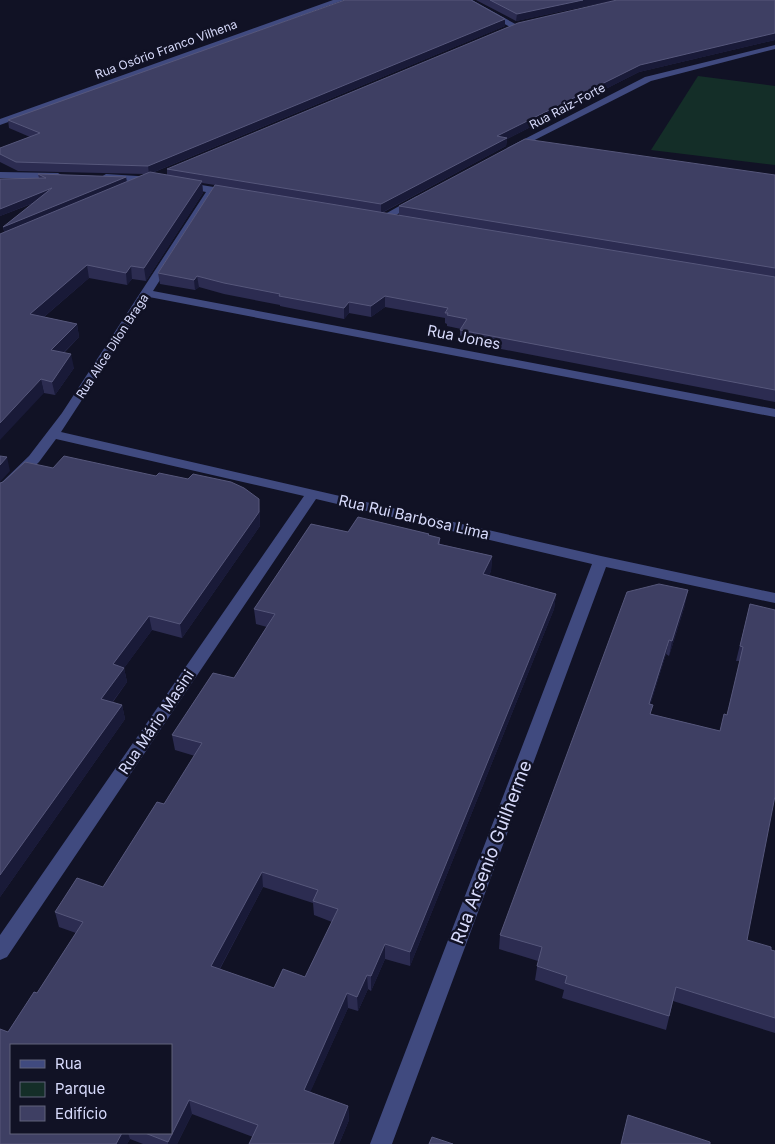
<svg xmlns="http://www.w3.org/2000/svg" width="775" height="1144" viewBox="0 0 775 1144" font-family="Inter,sans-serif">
  <rect width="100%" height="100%" fill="#111225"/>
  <path fill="#142e28" d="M698 76 775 86V165L651 150Z"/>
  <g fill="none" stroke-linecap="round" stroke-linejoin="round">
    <path fill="#404a7f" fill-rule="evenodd" d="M333 0H344L0 125V119Z
      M462 0H472L519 26 512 28Z
      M775 45V49L651 81 515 150 512 151 507 148 645 77Z
      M0 172 58 173 63 176 58 179 0 178Z
      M106 174 153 177 158 180 153 183 103 179 101 177Z
      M183 182 232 190 237 193 232 196 215 193 153 291 775 409V417L149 297 61 432 601 556 775 593V603L606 567 392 1144H370L592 564 316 499 7 957 0 960V935L304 496 56 439 39 462 5 495 0 496V484L29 456 62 413 206 192 180 187V183Z
      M417 196 422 199 421 201 387 220H379L378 218Z"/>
  </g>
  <path fill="#2c2c51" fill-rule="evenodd" d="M476 0H615L516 21Z
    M775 0V40L639 72 507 139 506 146 382 213 399 215V206L775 175V402L460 341V330L461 329 447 326V324L445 323V318L385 307 371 317 349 313 344 319 280 306V305L224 294 199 287 195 290 160 284 158 273 215 185 202 183 203 193 146 281 132 279 127 285 89 278 44 317 77 324 79 337 64 353 74 368 55 395 44 393 3 227 34 203 0 216V179L39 178 38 174 126 177 127 182 145 174 18 171 0 162V148L30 137 9 128 8 120 505 19V26L152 173 167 175V169Z
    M53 468 259 499 260 526 182 638 152 630 124 668 127 682 113 702 122 705 125 719 0 897V483Z
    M358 517 429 534V536L440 538V544L492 556 491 571 489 575 556 594 554 609 410 966 385 959 371 991 368 989 358 1011 348 1008 310 1092 348 1106 349 1120 339 1144H249L253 1137 192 1114 177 1144H143L130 1139 127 1144H0V1029L8 1032 34 992 37 993 76 933 59 927 55 912 77 878 103 887 157 802 164 804 195 756 175 750 172 735 213 673 234 678 267 627 256 624 254 609 311 524 348 532ZM263 887 313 903 314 915 332 922 305 977 283 969 274 988 220 969ZM11 1045H171V1133H11Z
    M750 604 747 940 775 951V1033L673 1001 666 1030 562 998 564 990 535 980 538 961 499 949 500 935 685 605 669 656 666 654 650 705 651 714 720 731 727 715 740 661H736Z"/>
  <path fill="#191a38" d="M583 0H615L516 21 517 14Z
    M505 19V26L149 174 148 166Z
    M775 33V40L639 72 507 139 506 146 381 213V204L497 136 640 65Z
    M126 177 127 184 5 234 3 227Z
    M202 181 203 193 146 281 144 268Z
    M52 188 53 195 0 216V209Z
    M87 265 89 278 32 327 30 314Z
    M131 266 132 279 127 285 126 273Z
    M197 276 199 287 195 290 194 280Z
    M385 296V307L371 317V306Z
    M349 302V313L344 319V308Z
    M77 324 79 337 53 363 51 350Z
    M71 354 74 368 55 395 52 382Z
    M41 379 44 393 0 440V423Z
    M7 457 10 471 0 482V465Z
    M259 499 260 526 182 638 180 624Z
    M492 556 491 571 482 589 483 574Z
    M688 590 685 605 669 656 672 641Z
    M556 594 554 609 410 966V952Z
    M149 616 152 630 116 679 113 664Z
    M669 640 666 654 646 719 649 704Z
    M124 668 127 682 104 713 101 699Z
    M122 705 125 719 0 897V875Z
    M262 872 263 887 213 981 211 966Z
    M385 944V959L371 991V976Z
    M367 975 368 989 358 1011 357 997Z
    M347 993 348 1008 305 1104 304 1090Z
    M189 1100 192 1114 177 1144H168V1142Z
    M348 1106 349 1120 339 1144H333Z
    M122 1133H128L130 1139 127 1144H116Z"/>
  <path fill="#3e3f63" stroke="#56577b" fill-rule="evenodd" d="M345 0H471L505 19 148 166 16 162 0 154V148L40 133 8 120Z
    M490 0H583L517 14Z
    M617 0H775V33L640 65 497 136 507 138 381 204 167 169 518 23Z
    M525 139 775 175V268L399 206Z
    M150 172 202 181 144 268 131 266 126 273 87 265 30 314 77 324 51 350 71 354 52 382 41 379 0 423V234Z
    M38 174 126 177 3 227 52 188 0 209V179L46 178Z
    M215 185 775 277V390L460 330 467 319 447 315 448 313H445L448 308 385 296 371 306 349 302 344 308 279 296 280 294 224 283 197 276 194 280 158 273Z
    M0 456 7 457 0 465Z
    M64 456 156 476 159 473 188 479 193 474 231 482 244 488 259 499V512L180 624 149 616 113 664 124 668 101 699 122 705 0 875V483L3 482 25 462 53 468Z
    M358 517 429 534 428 535 440 538 438 544 492 556 483 574 556 594 410 952 385 944 371 976 367 975 357 997 347 993 304 1090 348 1106 333 1144H249L258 1125 189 1100 168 1142 145 1133H171V1045H11V1133H122L116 1144H0V1029L8 1032 34 992 37 993 83 922 55 912 77 878 103 887 157 802 164 804 202 743 172 735 213 673 234 678 275 614 254 609 311 524 348 532ZM262 872 318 890 313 901 338 909 305 977 283 969 274 988 211 966Z
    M659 584 688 590 672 641 669 640 649 704 653 705 650 714 720 731 724 714 727 715 743 647 740 646 750 604 775 610V796L747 940 771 947V950L775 951V1018L676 987 669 1016 565 983 567 976 537 966 542 947 500 935 627 592Z
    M628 1115 710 1142V1144H621Z
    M432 1137 453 1144H429Z"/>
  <g text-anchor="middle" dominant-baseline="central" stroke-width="5" stroke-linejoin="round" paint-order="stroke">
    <g font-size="12" fill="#d8dbfc" stroke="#111225">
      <text transform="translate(166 49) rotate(-20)">Rua Osório Franco Vilhena</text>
      <text transform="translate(567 106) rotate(-28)">Rua Raiz-Forte</text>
      <text transform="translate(112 346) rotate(-57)">Rua Alice Dilon Braga</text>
    </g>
    <g font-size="15" fill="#d8dbfc" stroke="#111225">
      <text transform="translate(464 337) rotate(11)">Rua Jones</text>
      <text transform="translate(414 517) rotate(13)">Rua Rui Barbosa Lima</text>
      <text transform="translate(156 722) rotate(-56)">Rua Mário Masini</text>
    </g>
    <g font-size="18" fill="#d8dbfc" stroke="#111225">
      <text transform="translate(491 852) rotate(-69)">Rua Arsenio Guilherme</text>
    </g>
  </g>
  <rect x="10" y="1044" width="162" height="90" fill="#111225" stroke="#61627b"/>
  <rect x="20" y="1060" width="25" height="8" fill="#404a7f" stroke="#61627b"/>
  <text x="55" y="1069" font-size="15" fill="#d8dbfc">Rua</text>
  <rect x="20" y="1082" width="25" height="15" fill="#142e28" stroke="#61627b"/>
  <text x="55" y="1094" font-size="15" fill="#d8dbfc">Parque</text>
  <rect x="20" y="1106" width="25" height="15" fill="#3e3f63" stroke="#61627b"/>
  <text x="55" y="1119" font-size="15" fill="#d8dbfc">Edifício</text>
</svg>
